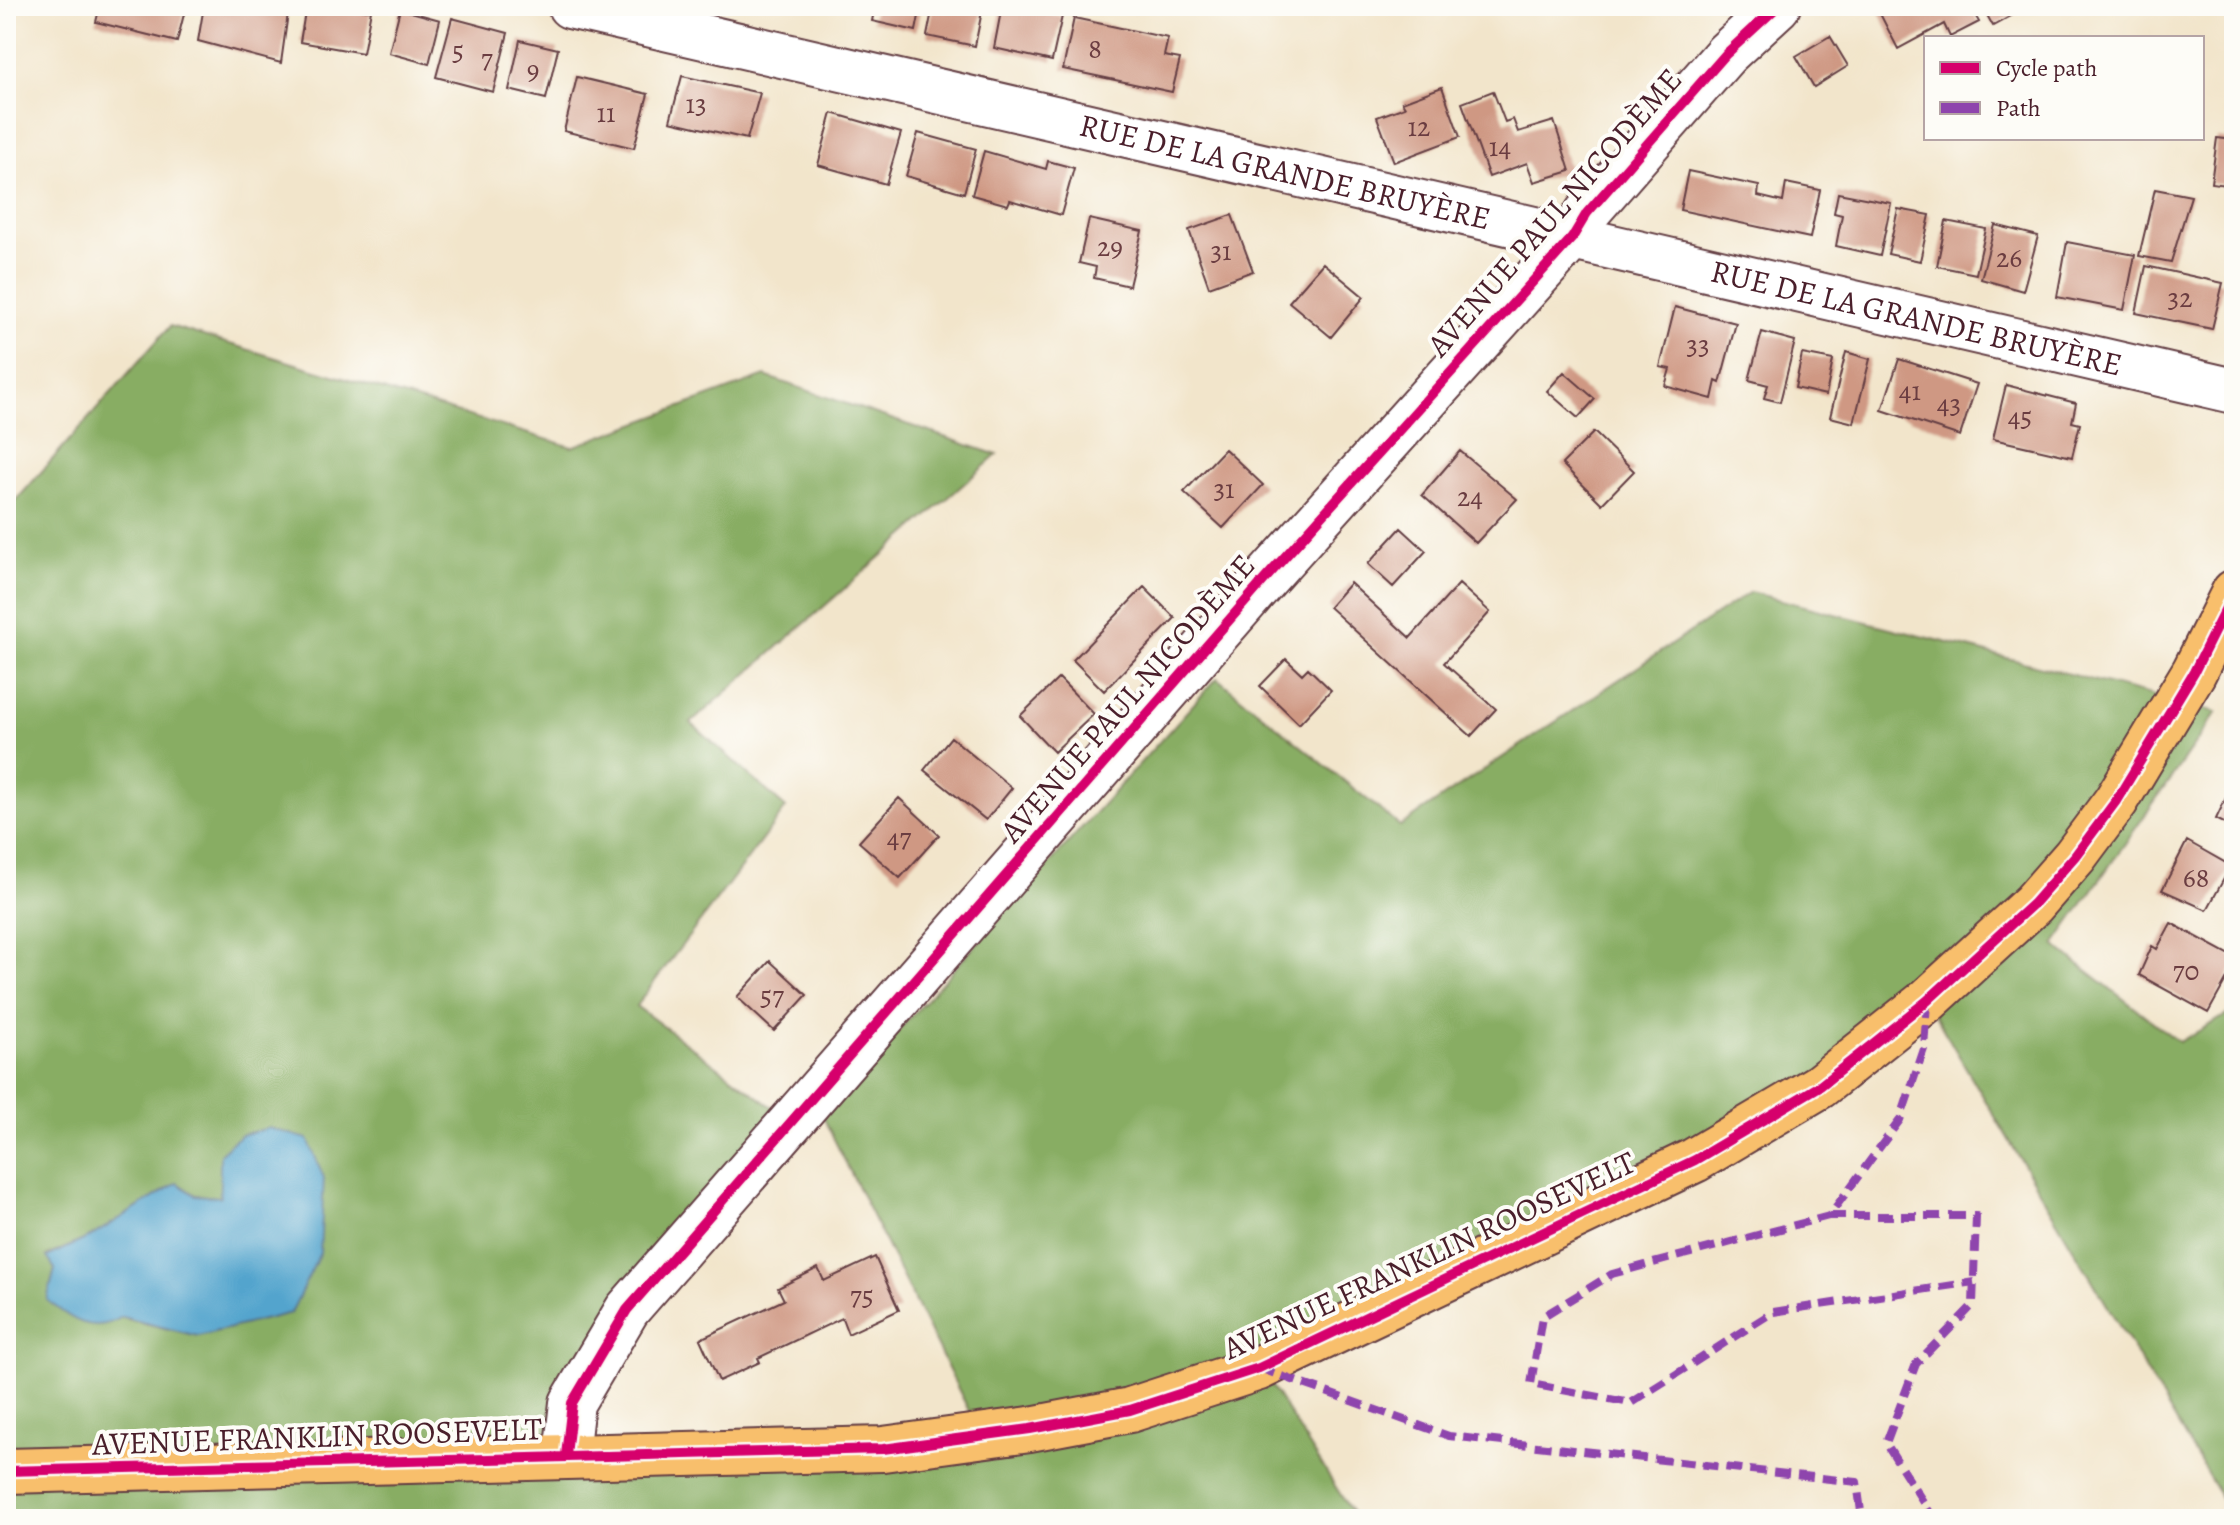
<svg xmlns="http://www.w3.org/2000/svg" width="2240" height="1525" viewBox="0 0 2240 1525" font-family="Alegreya,serif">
  <rect width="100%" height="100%" fill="#fdfcf7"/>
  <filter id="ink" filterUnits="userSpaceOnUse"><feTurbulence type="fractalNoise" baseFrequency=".0125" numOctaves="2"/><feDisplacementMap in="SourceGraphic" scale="16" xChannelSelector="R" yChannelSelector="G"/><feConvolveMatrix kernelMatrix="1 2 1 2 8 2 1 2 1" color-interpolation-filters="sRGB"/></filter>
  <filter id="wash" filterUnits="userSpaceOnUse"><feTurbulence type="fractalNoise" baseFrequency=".006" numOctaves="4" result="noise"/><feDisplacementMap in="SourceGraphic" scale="32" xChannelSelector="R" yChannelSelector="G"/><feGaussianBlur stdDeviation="1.8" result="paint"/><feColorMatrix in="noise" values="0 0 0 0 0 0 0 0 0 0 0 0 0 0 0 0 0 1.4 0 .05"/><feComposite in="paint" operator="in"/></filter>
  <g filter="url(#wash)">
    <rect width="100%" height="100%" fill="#f2e5cb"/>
    <path fill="#88ad63" stroke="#696647" stroke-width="2" fill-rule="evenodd" d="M170 326 572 447 765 376 997 455 691 723 786 808 636 1006 790 1120 627 1310 566 1455 981 1435 822 1115 1217 678 1400 826 1750 592 2217 712 2054 945 2179 1042 2234 1011V1519L1927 1002 1820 1086 1260 1368 1356 1519H6V512ZM220 1154 290 1313 198 1336 47 1300 55 1269 47 1256 90 1237 177 1183 195 1195 220 1197Z"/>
    <path fill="#53a4cd" stroke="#4e627c" stroke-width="2" d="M269 1128 308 1139 324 1178 320 1253 291 1313 198 1336 122 1317C93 1335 71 1320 47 1300L55 1269 47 1257 90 1237 177 1183 195 1195 220 1197V1154L240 1135Z"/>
    <g id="blocks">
      <path fill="#cf9883" d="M100 6H186L177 42 96 22Z
        M204 6H289L281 63 198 41Z
        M306 6 371 10 363 53 300 42Z
        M875 6H921L916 31 872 21Z
        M933 6H983L975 46 927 36Z
        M1002 6 1062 16 1052 61 994 48Z
        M1876 6H1970L1979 22 1950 37 1944 24 1898 49Z
        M1982 6H2015L2018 12 1993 26Z
        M400 9 440 20 429 64 389 53Z
        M452 18 508 33 493 92 436 77Z
        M1074 18 1168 38 1164 56 1180 59 1172 92 1063 69Z
        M1830 36 1848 66 1814 87 1796 56Z
        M520 40 558 49 546 99 509 90Z
        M682 76 760 93 747 139 670 121Z
        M577 77 648 94 634 148 564 131Z
        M1442 87 1460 137 1394 162 1377 117 1405 107 1402 102Z
        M1493 91 1505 122 1513 119 1518 132 1554 121 1570 171 1534 182 1527 163 1489 177 1462 103Z
        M832 113 901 133 886 184 818 165Z
        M918 133 976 149 964 193 906 176Z
        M2217 138 2234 140V186L2211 183Z
        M984 151 1046 169 1048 161 1074 168 1061 215 1010 200 1008 205 972 195Z
        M1688 171 1759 186 1758 196 1783 202 1786 183 1820 190 1810 238 1680 210Z
        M2155 189 2191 196 2171 262 2139 256Z
        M1838 193 1891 203 1880 256 1836 246 1842 215 1834 213Z
        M1898 209 1930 215 1920 261 1888 254Z
        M1232 215 1253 271 1209 287 1189 230Z
        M1089 219 1142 231 1129 286 1094 278 1096 267 1079 263Z
        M1946 221 1986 229 1976 274 1937 266Z
        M1995 225 2038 236 2023 291 1981 279Z
        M2067 242 2135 255 2124 310 2057 297Z
        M1323 263 1364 297 1331 337 1289 302Z
        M2146 266 2223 283 2212 329 2136 313Z
        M1675 307 1736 323 1720 383 1716 381 1712 399 1665 386 1670 369 1660 367Z
        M1762 332 1795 341 1780 402 1764 398 1768 385 1749 380Z
        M1846 352 1870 359 1854 423 1830 417Z
        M1802 354 1833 360 1826 395 1795 388Z
        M1899 359 1977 384 1960 436 1882 410Z
        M1564 372 1595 399 1578 418 1547 391Z
        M2006 385 2076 403 2072 422 2080 424 2072 457 1993 439Z
        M1594 432 1634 471 1602 504 1562 464Z
        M1225 449 1263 485 1223 528 1184 492Z
        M1460 451 1517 499 1476 543 1422 495Z
        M1401 528 1426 551 1393 587 1368 564Z
        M1350 583 1410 638 1459 584 1490 612 1444 663 1496 709 1471 736 1329 607Z
        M1144 587 1175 618 1104 691 1073 660Z
        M1286 659 1302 674 1308 668 1331 690 1299 724 1260 686Z
        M1059 678 1094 714 1054 752 1020 716Z
        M951 737 1012 788 986 820 924 770Z
        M2234 781V828L2216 819Z
        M899 798 939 835 900 878 859 842Z
        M2187 841 2231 866 2207 910 2162 890Z
        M2171 923 2234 957V966L2208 1013 2139 975 2152 946 2157 949Z
        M770 961 807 995 774 1031 737 997Z
        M875 1257 899 1310 848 1334 842 1318 758 1358 760 1362 719 1381 700 1339 784 1300 778 1288 818 1268 824 1281Z"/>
    </g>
  </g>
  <g filter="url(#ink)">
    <use href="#blocks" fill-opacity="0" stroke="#633d43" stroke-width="2"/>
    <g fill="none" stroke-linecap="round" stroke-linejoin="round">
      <g stroke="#633d43" stroke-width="48">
        <g id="minor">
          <path id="s1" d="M570 6 2234 391"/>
          <path d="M566 1455 572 1403 627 1310 1265 579 1572 238 1587 213 1726 54 1778 6"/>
        </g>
      </g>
      <g stroke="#633d43" stroke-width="48">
        <path id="major" d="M6 1471 883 1449 1030 1429 1130 1410 1259 1368 1695 1160 1820 1086 1927 1001 2033 904 2075 856 2116 801 2194 672 2234 592"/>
      </g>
      <use href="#minor" stroke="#fff" stroke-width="44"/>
      <use href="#major" stroke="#f8bf6c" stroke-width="44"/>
      <path stroke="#8e44ad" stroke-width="8" stroke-dasharray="16 8" stroke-linecap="butt" d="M1927 1001 1924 1049 1900 1120 1829 1216 1612 1274 1542 1317 1531 1384 1631 1403 1773 1312 1974 1282
        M1829 1216H1976L1973 1305 1916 1364 1886 1443 1934 1519
        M1259 1368 1449 1436 1857 1482 1862 1519"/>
      <g stroke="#fdfcf7" stroke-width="15">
        <path id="cycleway" d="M566 1455 572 1403 627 1310 1265 579 1572 238 1587 213 1726 54 1778 6
          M6 1471 883 1449 1030 1429 1130 1410 1259 1368 1695 1160 1820 1086 1927 1001 2033 904 2075 856 2116 801 2194 672 2234 592"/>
      </g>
      <use href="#cycleway" stroke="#d6006c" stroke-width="10"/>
    </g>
  </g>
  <g text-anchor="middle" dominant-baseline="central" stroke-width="8" stroke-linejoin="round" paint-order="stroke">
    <g font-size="28" fill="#6b3d41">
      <text x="1095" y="49">8</text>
      <text x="458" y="51">5</text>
      <text x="487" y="59">7</text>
      <text x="533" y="70">9</text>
      <text x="696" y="104">13</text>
      <text x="606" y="113">11</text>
      <text x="1419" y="127">12</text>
      <text x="1500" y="147">14</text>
      <text x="1110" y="247">29</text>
      <text x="1221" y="251">31</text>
      <text x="2009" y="258">26</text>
      <text x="2180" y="298">32</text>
      <text x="1698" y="345">33</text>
      <text x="1910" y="391">41</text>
      <text x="1949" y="404">43</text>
      <text x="2020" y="417">45</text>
      <text x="1224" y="489">31</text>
      <text x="1470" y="497">24</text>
      <text x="899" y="838">47</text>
      <text x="2196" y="878">68</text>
      <text x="2186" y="971">70</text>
      <text x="772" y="996">57</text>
      <text x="862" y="1296">75</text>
    </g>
    <g font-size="32" fill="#4a1f2b" stroke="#fdfcf7">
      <text stroke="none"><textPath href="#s1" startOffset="734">RUE DE LA GRANDE BRUYÈRE</textPath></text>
      <text transform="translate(1554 212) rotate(-49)">AVENUE PAUL NICODÈME</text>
      <text stroke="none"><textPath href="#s1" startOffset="1382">RUE DE LA GRANDE BRUYÈRE</textPath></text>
      <text transform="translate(1127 698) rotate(-49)">AVENUE PAUL NICODÈME</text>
      <text transform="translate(1429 1255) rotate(-25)">AVENUE FRANKLIN ROOSEVELT</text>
      <text transform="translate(317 1436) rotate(-2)">AVENUE FRANKLIN ROOSEVELT</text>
    </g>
  </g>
  <rect width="2240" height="1525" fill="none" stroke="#fdfcf7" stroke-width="32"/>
  <rect x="1924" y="36" width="280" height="104" fill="#fdfcf7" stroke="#b5a4a5" stroke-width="2"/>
  <rect x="1940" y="62" width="40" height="12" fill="#d6006c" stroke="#b5a4a5" stroke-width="2"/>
  <text x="1996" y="76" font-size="24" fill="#4a1f2b">Cycle path</text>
  <rect x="1940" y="102" width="40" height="12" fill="#8e44ad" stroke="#b5a4a5" stroke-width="2"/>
  <text x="1996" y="116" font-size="24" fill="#4a1f2b">Path</text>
</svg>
